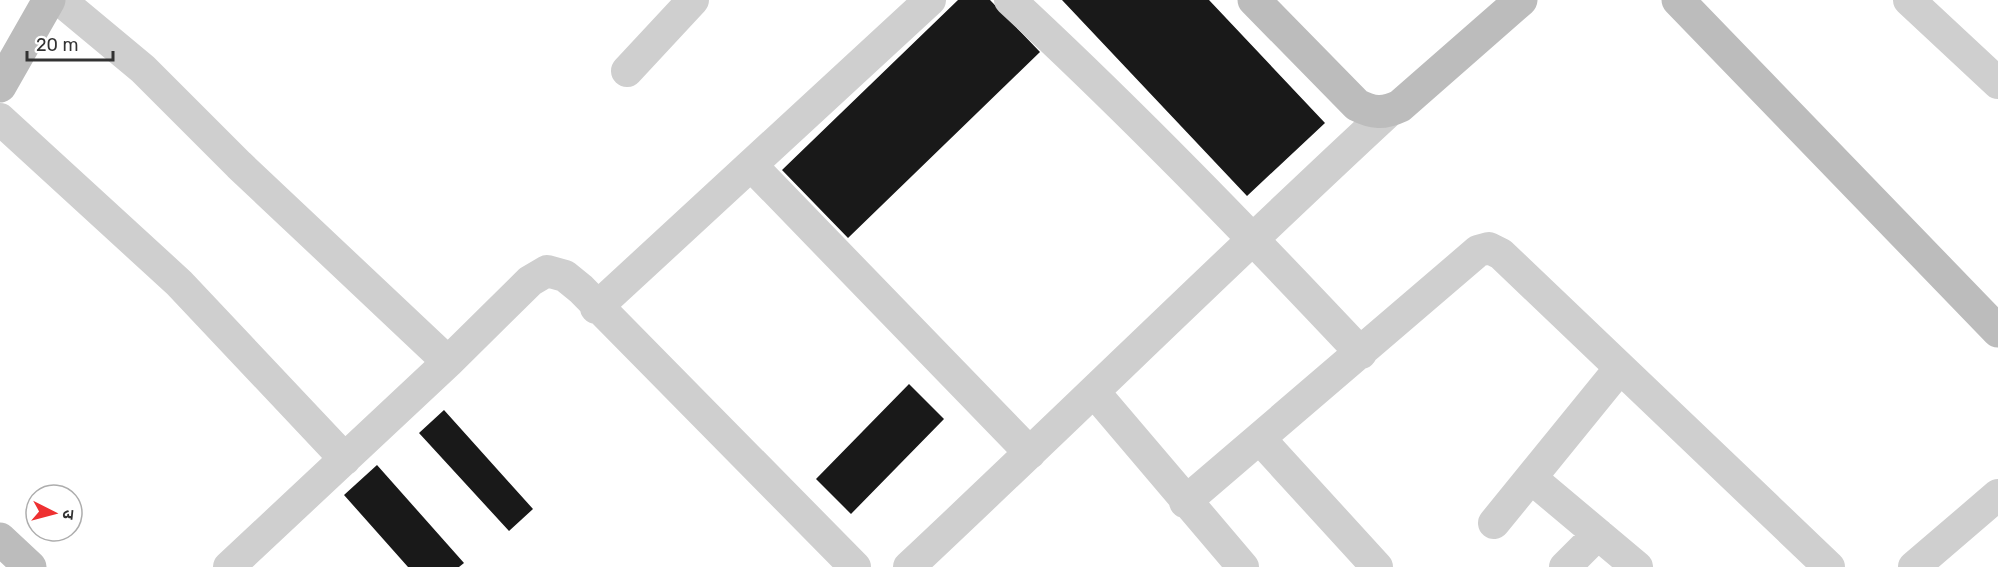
<svg xmlns="http://www.w3.org/2000/svg" width="1998" height="567" viewBox="0 0 1998 567" font-family="Rubik,'Noto Sans Devanagari',sans-serif">
  <rect width="100%" height="100%" fill="#fff"/>
  <path fill="#191919" d="M958 0H990L1040 52 848 238 782 170Z
    M1062 0H1209L1325 123 1247 196Z
    M909 384 944 419 851 514 816 479Z
    M444 410 533 509 509 531 419 433Z
    M377 465 464 563 459 567H408L344 495Z"/>
  <g fill="none" stroke-linecap="round" stroke-linejoin="round">
    <path stroke="#cfcfcf" stroke-width="32" d="M60 0 143 69 239 165 448 362
      M1010 0C1132 113 1247 232 1361 353
      M1909 0 1998 83
      M627 71 693 0
      M0 119 179 283 345 459
      M751 165 1030 453
      M596 308 930 0
      M1095 393 1243 567
      M1260 439 1377 567
      M1531 478 1637 567
      M1185 502 1478 251 1489 248 1501 254 1829 567
      M1494 523 1620 368
      M229 567 448 362 530 281 547 271 565 276 581 289 855 567
      M909 567C1069 417 1226 262 1387 113
      M1565 567 1598 534
      M1914 567 1998 495"/>
    <path stroke="#bcbcbc" stroke-width="33" d="M1254 0 1357 105C1373 113 1383 114 1400 106L1521 0
      M1678 0 1998 331
      M0 86 49 0
      M0 539 30 567"/>
  </g>
  <g transform="translate(54 513) rotate(96)"><circle r="28" fill="#ffffff" stroke="#adadad" stroke-width="1.5"/>
  <path d="M0-4.5L10 22L0 15L-10 22Z" fill="#ee3031"/>
  <text y="-9" font-size="16" font-weight="bold" text-anchor="middle" fill="#323232">उ</text>
  </g>
  <path d="M27 51v9h86v-9" fill="none" stroke="#323232" stroke-width="3"/>
  <text x="36" y="51" font-size="18" fill="#323232" stroke="#ffffff" stroke-width="4.5" paint-order="stroke">20 m</text>
</svg>
